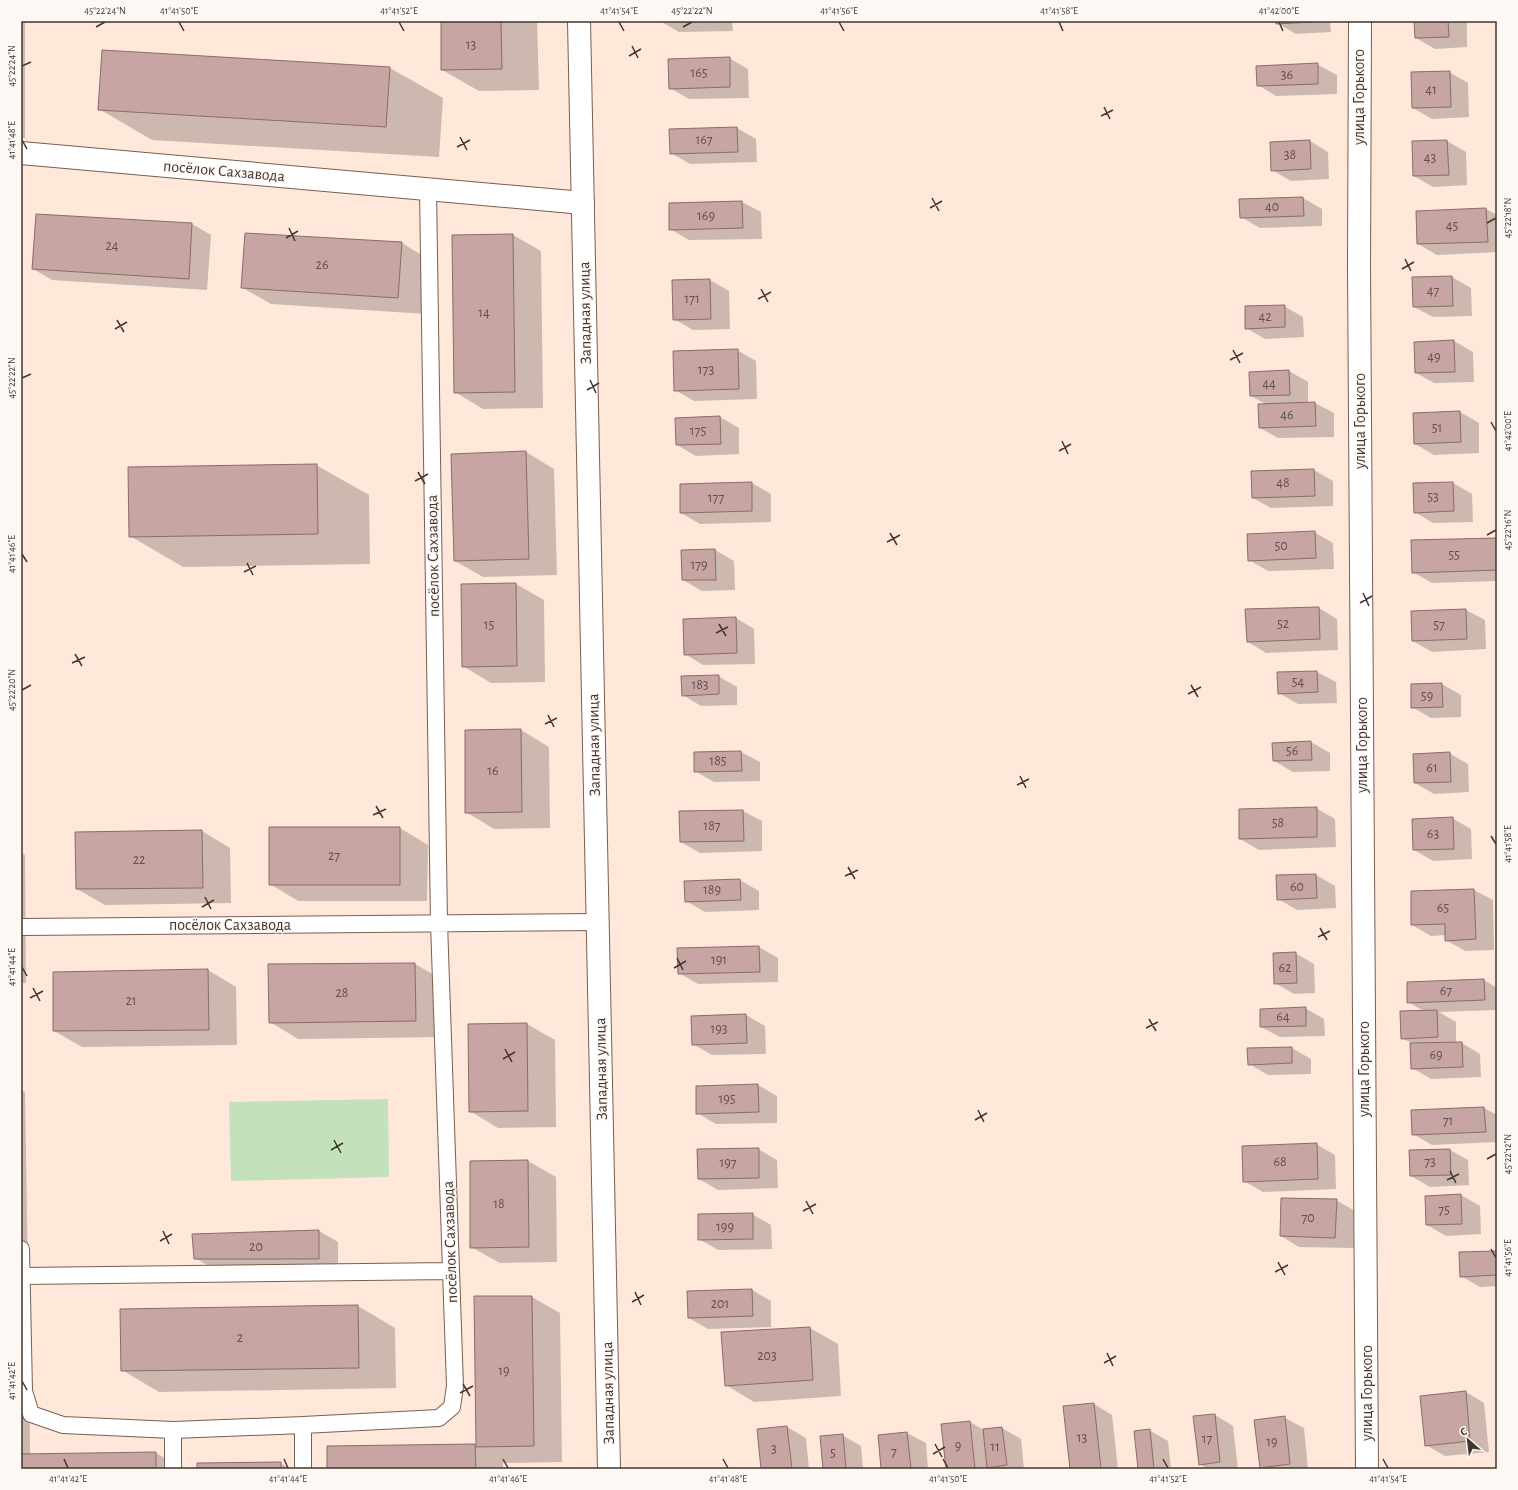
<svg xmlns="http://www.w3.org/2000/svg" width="1518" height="1490" viewBox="0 0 1518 1490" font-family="'Alegreya Sans',sans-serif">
  <rect width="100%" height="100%" fill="#ffe7da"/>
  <path fill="#c3e2bc" d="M388 1099 389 1177 231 1181 229 1102Z"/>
  <path fill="#0003" d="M21 21H25V138H21Z
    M442 21H537L539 90 479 91 442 70Z
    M660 21H732L733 31 679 32Z
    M1277 21H1330L1331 32 1296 34 1277 23Z
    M1415 21H1467V47L1435 49 1416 38Z
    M103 51 390 68 443 98 439 157 152 140 99 109Z
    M729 58 748 69 749 98 689 99 670 88Z
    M1318 65 1337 75V94L1276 96 1258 85Z
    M1449 72 1468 83 1469 117 1432 119 1413 108Z
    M737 128 756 139 757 162 690 164 671 153 670 130Z
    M1310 141 1328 152 1329 179 1291 181 1272 170Z
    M1447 141 1466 152 1467 185 1433 187 1414 176Z
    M1303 198 1322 209V226L1260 228 1241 217Z
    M742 202 761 212 762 239 689 240 670 229Z
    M1486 209 1497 215V252L1437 255 1418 244 1417 212Z
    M36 215 192 224 211 235 207 290 52 280 33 269Z
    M513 235 541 251 543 408 483 409 455 392Z
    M402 243 430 260 426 314 271 304 243 288Z
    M1452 277 1471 288 1472 316 1433 317 1414 307 1413 278Z
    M710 280 729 291 730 329 693 330 674 319Z
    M1284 306 1303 317 1304 337 1265 339 1246 328Z
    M1454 341 1473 352 1474 382 1434 383 1416 373Z
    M737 350 756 361 757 399 694 401 675 390Z
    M1289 371 1308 382V403H1315L1334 413V437L1278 438 1260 428 1266 404 1251 396Z
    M1460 412 1479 423V453L1434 455 1415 444Z
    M720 417 739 428V454L696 456 677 445Z
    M526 452 554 469 557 575 483 577 455 561Z
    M316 465 369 495 370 564 183 567 130 536Z
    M1314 470 1333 481V506L1271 508 1253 498 1252 472Z
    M752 483 771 494V522L700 524 681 513Z
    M1453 483 1472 494 1473 522 1433 523 1415 512 1414 484Z
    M1314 532 1333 543 1334 569 1268 571 1249 560Z
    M1497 539V581L1432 583 1413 572Z
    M715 550 734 561 735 590 702 591 683 580 682 551Z
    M516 584 544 600 545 682 491 683 463 666 462 585Z
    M1319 608 1337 619 1338 650 1266 653 1248 642Z
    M1466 610 1485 620 1486 649 1432 652 1413 641Z
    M736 618 754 629 755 664 703 665 685 654Z
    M1317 672 1336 682 1337 703 1298 704 1279 693Z
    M718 676 737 687V705L701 706 683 695Z
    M1442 684 1461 695V717L1431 718 1412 707Z
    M521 730 549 747 550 828 494 829 466 812Z
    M1311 742 1330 753V771L1293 772 1274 761Z
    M741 752 760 762V781L714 782 695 771Z
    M1449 753 1468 764 1469 792 1434 794 1415 783Z
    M1316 808 1335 819 1336 847 1259 850 1240 839Z
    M743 811 762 821V851L700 853 681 842Z
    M1452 818 1471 829 1472 859 1433 861 1414 850Z
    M400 828 428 845 427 901H298L270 884Z
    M202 831 230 848 231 903 105 905 77 889 76 833Z
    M21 853 25 855 26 983H21Z
    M1316 875 1335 886 1336 908 1297 910 1278 899 1277 876Z
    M740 880 759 891V910L705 912 686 901 685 882Z
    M1474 890 1493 900 1494 950 1465 951 1446 940V935L1431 936 1412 925Z
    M759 947 778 958V982L698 984 679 973Z
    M1295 953 1314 964 1315 993 1294 994 1275 983Z
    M415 964 443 980 444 1037 298 1039 270 1022Z
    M208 970 236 987 237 1045 82 1047 54 1031Z
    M1484 980 1497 988V1010L1439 1012 1456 1022V1043H1462L1480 1054 1481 1077 1431 1079 1412 1068 1411 1043 1402 1038 1424 1011 1408 1002V983Z
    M1305 1008 1324 1019 1325 1036 1280 1037 1261 1027Z
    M746 1015 765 1026 766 1054 712 1055 693 1044 692 1016Z
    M527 1024 555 1040 556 1127 498 1128 470 1111Z
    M1292 1048 1311 1059V1074L1268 1075 1249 1064Z
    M758 1085 777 1096V1123L716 1124 697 1113Z
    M21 1090 25 1092 28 1276H21Z
    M1484 1108 1497 1115V1142L1432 1145 1413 1134 1412 1111Z
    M1316 1144 1335 1155 1336 1189 1263 1192 1244 1181Z
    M758 1149 777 1160 778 1188 718 1190 699 1179Z
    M1450 1150 1468 1160 1469 1185 1430 1187 1411 1176Z
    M528 1161 556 1177 557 1262 500 1263 471 1247V1162Z
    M1461 1195 1480 1206 1481 1234 1446 1236 1427 1225Z
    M1336 1200 1355 1211 1354 1248 1299 1247 1281 1236Z
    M752 1214 771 1225 772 1249 718 1250 699 1239Z
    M319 1231 338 1242V1269H214L195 1258Z
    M1497 1252V1286L1480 1287 1461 1276Z
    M752 1290 771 1301V1327L708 1329 689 1318Z
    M475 1297H532L560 1313 562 1462 503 1463V1469H328V1447L477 1445Z
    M358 1306 395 1328 396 1388 159 1392 122 1370 121 1310Z
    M21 1317 29 1322 30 1454 156 1453 184 1469H21Z
    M810 1328 838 1344 841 1396 754 1402 726 1385Z
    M1466 1392 1484 1403 1489 1452 1445 1456 1426 1445Z
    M1094 1404 1112 1415 1118 1469H1071Z
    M1215 1415 1233 1426 1238 1469H1208L1200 1464Z
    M1285 1418 1304 1428 1308 1469H1264L1261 1467Z
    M970 1422 984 1430 1002 1428 1021 1439 1024 1469H947Z
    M787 1427 806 1438 809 1469H762L758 1430Z
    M1149 1430 1168 1441 1171 1469H1139Z
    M907 1433 926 1443 928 1469H882Z
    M842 1435 861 1446 863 1469H824Z
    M280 1463 291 1469H198Z"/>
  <path fill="#c6a5a2" stroke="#8a6c69" d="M441 21H501L502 69 441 70Z
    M1276 21H1312V22L1276 24Z
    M1414 21H1448L1449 37 1415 38Z
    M102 50 390 67 386 127 98 110Z
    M730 57V87L669 89 668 59Z
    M1318 63V84L1257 86 1256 66Z
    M1450 71 1451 107 1412 108 1411 72Z
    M737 127 738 152 670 154 669 129Z
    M1310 140 1311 169 1271 171 1270 142Z
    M1447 140 1449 175 1413 176 1412 141Z
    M1303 197 1304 216 1240 218 1239 199Z
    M742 201 743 228 669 230V203Z
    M1486 208 1488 242 1417 244 1416 211Z
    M36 214 192 223 189 279 32 269Z
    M245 233 402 242 398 298 241 288Z
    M513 234 515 392 454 393 452 235Z
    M1452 276 1453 306 1413 307 1412 277Z
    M710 279 711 319 673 320 672 280Z
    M1285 305V327L1245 329V306Z
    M1454 340 1455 372 1415 373 1414 342Z
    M738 349 739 389 674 391 673 351Z
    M1289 370 1290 395 1250 396 1249 372Z
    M1315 402 1316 426 1259 428 1258 404Z
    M1460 411 1461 442 1414 444 1413 413Z
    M720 416 721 444 676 445 675 418Z
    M526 451 529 559 454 561 451 454Z
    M317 464 318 534 129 537 128 467Z
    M1314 469 1315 496 1252 498 1251 471Z
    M752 482V511L680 513V484Z
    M1453 482 1454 511 1414 513 1413 483Z
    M1315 531 1316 558 1248 561 1247 534Z
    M1497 538V570L1412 573 1411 540Z
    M715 549 716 580H682L681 550Z
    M516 583 517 666 462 667 461 584Z
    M1319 607 1320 639 1247 642 1245 609Z
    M1466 609 1467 639 1412 641 1411 611Z
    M736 617 737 653 684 655 683 619Z
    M1317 671 1318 692 1278 694 1277 672Z
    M719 675V694L682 696 681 676Z
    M1442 683 1443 707 1411 708V684Z
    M521 729 522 812 465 813V730Z
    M1311 741 1312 760 1273 761 1272 743Z
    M741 751 742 771 694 772V752Z
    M1450 752 1451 782 1414 783 1413 754Z
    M1317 807V837L1239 839V809Z
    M743 810 744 841 680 842 679 811Z
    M1453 817 1454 849 1413 850 1412 819Z
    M269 827H400V885H269Z
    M202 830 203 888 76 889 75 832Z
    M1316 874 1317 898 1277 900 1276 875Z
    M740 879 741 900 685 902 684 881Z
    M1474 889 1476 939 1445 941V924L1411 925V891Z
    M759 946 760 972 678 974 677 948Z
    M1296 952 1297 983 1274 984 1273 953Z
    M415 963 416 1021 269 1023 268 964Z
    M208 969 209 1030 53 1031V972Z
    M1484 979 1485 1000 1407 1003V982Z
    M1306 1007V1026L1260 1027V1009Z
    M1437 1010 1438 1037 1401 1039 1400 1011Z
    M746 1014 747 1043 692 1045 691 1016Z
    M527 1023 528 1111 469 1112 468 1024Z
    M1462 1042 1463 1067 1411 1069 1410 1043Z
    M1292 1047V1063L1248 1065 1247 1048Z
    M758 1084 759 1112 696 1114V1086Z
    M1484 1107 1486 1132 1412 1135 1411 1110Z
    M1317 1143 1318 1179 1243 1182 1242 1146Z
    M759 1148V1178L698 1179 697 1149Z
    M1450 1149 1451 1175 1410 1176 1409 1150Z
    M528 1160 529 1247 470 1248V1161Z
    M1461 1194 1462 1224 1426 1225 1425 1196Z
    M1281 1198 1337 1199 1335 1238 1280 1236Z
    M753 1213V1239L698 1240V1214Z
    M319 1230V1259H194L192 1234Z
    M1497 1251V1275L1460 1277 1459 1252Z
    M752 1289 753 1316 688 1318 687 1291Z
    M474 1296H532L534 1446 476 1447Z
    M358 1305 359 1368 121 1371 120 1309Z
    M810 1327 813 1380 725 1386 721 1332Z
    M1466 1391 1470 1441 1425 1446 1420 1396Z
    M1094 1403 1101 1469H1070L1063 1406Z
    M1215 1414 1220 1462 1199 1465 1193 1416Z
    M1285 1416 1290 1464 1260 1468 1254 1420Z
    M970 1421 975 1469H946L941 1424Z
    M787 1426 792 1469H761L757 1429Z
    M1002 1427 1007 1465 987 1468 983 1429Z
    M1150 1429 1154 1469H1138L1134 1431Z
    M907 1432 911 1469H881L878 1435Z
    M843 1434 846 1469H823L820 1436Z
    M475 1444 476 1469H327V1446Z
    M156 1452V1469H21V1454Z
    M281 1462V1469H197V1463Z"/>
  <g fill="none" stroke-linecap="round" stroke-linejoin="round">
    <g stroke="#775f50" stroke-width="18">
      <path id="lane" d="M21 927 598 922
        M21 1249 24 1391 31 1414 63 1425 173 1430V1469
        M21 1276 451 1271
        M173 1430 303 1425
        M303 1469V1425L439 1418 452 1407 455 1386 439 923 428 189"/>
    </g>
    <g stroke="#775f50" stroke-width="24">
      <path id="street" d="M1360 21 1359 267 1367 1469
        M21 153 583 203"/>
    </g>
    <g stroke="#775f50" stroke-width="24">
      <path id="secondary" d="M579 21 609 1469"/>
    </g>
    <use href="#lane" stroke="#fff" stroke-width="16"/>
    <use href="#street" stroke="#fff" stroke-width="22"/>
    <use href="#secondary" stroke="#fff" stroke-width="22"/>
  </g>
  <path fill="none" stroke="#423630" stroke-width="1.5" d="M179 22 184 31M399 22 404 31M619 22 624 31M839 22 844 31M1059 22 1063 31M1279 22 1283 31M96 27 105 22M683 27 692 22M632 46 638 58M629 56 641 49M22 66 31 62M1104 107 1110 119M1101 116 1113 110M460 137 467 150M22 140 27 149M457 147 470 140M932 198 939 211M930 208 942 201M1487 223 1496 218M289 228 295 241M286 238 298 231M1405 259 1411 271M1402 269 1414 262M761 289 768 302M758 299 771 292M117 320 124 332M115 329 127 322M1233 350 1240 363M1230 360 1243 353M22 378 31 374M590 380 596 393M587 390 599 383M1491 422 1496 431M1062 441 1068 454M1059 451 1071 444M418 472 425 484M415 481 428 474M890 533 897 545M1487 535 1496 530M887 542 900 535M22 554 27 562M247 563 253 575M244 572 256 566M1363 593 1369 606M1360 603 1372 596M719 624 726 636M716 633 728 627M75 654 82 666M72 663 85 657M1191 685 1198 697M22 690 31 685M1188 694 1201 687M548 715 554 727M545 724 557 718M1020 776 1026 788M1017 785 1029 779M376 806 383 818M373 815 386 809M1491 836 1496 844M848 867 855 879M845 876 858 870M205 897 211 909M202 907 214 900M1320 928 1327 940M1318 937 1330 931M677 958 683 970M22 967 27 976M674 968 686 961M33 988 40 1001M30 998 43 991M1149 1019 1156 1031M1146 1028 1158 1022M505 1049 512 1062M503 1059 515 1052M978 1110 984 1122M975 1120 987 1113M334 1140 341 1153M331 1150 343 1143M1487 1159 1496 1154M1450 1171 1456 1183M1447 1180 1459 1174M806 1201 813 1214M803 1211 816 1204M163 1231 169 1244M160 1241 172 1234M1491 1249 1496 1258M1278 1262 1285 1275M1275 1272 1288 1265M635 1292 641 1305M632 1302 644 1295M1107 1353 1113 1366M1104 1363 1116 1356M22 1381 27 1390M463 1384 470 1396M460 1393 473 1386M935 1444 942 1457M933 1454 945 1447M64 1459 68 1468M284 1459 288 1468M503 1459 508 1468M723 1459 728 1468M943 1459 948 1468M1163 1459 1168 1468M1383 1459 1388 1468"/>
  <g text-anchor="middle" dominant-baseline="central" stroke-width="3" stroke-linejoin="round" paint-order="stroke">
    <g font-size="14" fill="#63524c">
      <text x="471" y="45">13</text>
      <text x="699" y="73">165</text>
      <text x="1287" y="75">36</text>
      <text x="1431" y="90">41</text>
      <text x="704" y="140">167</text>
      <text x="1290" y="155">38</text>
      <text x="1430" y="158">43</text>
      <text x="1272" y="207">40</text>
      <text x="706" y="216">169</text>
      <text x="1452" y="226">45</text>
      <text x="112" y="246">24</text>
      <text x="322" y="265">26</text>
      <text x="1433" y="291">47</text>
      <text x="692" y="299">171</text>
      <text x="484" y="313">14</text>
      <text x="1265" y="317">42</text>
      <text x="1434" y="357">49</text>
      <text x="706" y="370">173</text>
      <text x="1269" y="384">44</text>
      <text x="1287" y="415">46</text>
      <text x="1437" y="428">51</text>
      <text x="698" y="431">175</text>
      <text x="1283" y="483">48</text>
      <text x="1433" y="497">53</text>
      <text x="716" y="498">177</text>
      <text x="1281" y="546">50</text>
      <text x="1454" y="555">55</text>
      <text x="699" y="565">179</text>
      <text x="1283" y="624">52</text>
      <text x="489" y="625">15</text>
      <text x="1439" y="625">57</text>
      <text x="1298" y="682">54</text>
      <text x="700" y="685">183</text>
      <text x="1427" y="696">59</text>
      <text x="1292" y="751">56</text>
      <text x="718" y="761">185</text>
      <text x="1432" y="768">61</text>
      <text x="493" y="771">16</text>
      <text x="1278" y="823">58</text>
      <text x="712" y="826">187</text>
      <text x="1433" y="834">63</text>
      <text x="334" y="856">27</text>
      <text x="139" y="860">22</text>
      <text x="1297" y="887">60</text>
      <text x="712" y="890">189</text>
      <text x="1443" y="908">65</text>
      <text x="719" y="960">191</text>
      <text x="1285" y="968">62</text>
      <text x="1446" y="991">67</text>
      <text x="342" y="993">28</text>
      <text x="131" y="1001">21</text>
      <text x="1283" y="1017">64</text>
      <text x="719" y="1029">193</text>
      <text x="1436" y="1055">69</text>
      <text x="727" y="1099">195</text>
      <text x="1448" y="1121">71</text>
      <text x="1280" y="1162">68</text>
      <text x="1430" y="1162">73</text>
      <text x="728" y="1163">197</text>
      <text x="499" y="1204">18</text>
      <text x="1444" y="1210">75</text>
      <text x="1308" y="1218">70</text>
      <text x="725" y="1227">199</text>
      <text x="256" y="1247">20</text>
      <text x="720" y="1304">201</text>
      <text x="240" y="1338">2</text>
      <text x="767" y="1356">203</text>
      <text x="504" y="1371">19</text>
      <text x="1082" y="1438">13</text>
      <text x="1207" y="1439">17</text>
      <text x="1272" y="1442">19</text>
      <text x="958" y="1446">9</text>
      <text x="995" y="1447">11</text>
      <text x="774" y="1449">3</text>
      <text x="894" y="1452">7</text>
      <text x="833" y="1453">5</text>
    </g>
    <g font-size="16" fill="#423630" stroke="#fef8f5">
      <text transform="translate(1359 97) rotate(-90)">улица Горького</text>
      <text transform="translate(224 171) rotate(5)">посёлок Сахзавода</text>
      <text transform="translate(585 313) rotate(-91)">Западная улица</text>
      <text transform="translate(1360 421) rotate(-90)">улица Горького</text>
      <text transform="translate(433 556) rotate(-91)">посёлок Сахзавода</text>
      <text transform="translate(594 745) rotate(-91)">Западная улица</text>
      <text transform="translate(1362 745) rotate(-90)">улица Горького</text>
      <text x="230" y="925">посёлок Сахзавода</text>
      <text transform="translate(601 1069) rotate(-91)">Западная улица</text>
      <text transform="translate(1364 1069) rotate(-90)">улица Горького</text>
      <text transform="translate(450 1242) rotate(-92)">посёлок Сахзавода</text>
      <text transform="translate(608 1393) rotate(-91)">Западная улица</text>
      <text transform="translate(1367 1393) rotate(-90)">улица Горького</text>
    </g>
  </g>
  <rect width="1518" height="1490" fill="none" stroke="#fef8f5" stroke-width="44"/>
  <g transform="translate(1468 1440) rotate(332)" stroke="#fef8f5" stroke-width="3" paint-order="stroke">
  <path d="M0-3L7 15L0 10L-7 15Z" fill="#423630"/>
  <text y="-6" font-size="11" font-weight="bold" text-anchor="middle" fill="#423630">С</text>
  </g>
  <rect x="22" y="22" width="1474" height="1446" fill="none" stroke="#423630" stroke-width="1.5"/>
  <g font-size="10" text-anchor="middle" fill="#423630">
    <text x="105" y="14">45°22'24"N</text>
    <text x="179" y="14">41°41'50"E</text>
    <text x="399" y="14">41°41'52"E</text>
    <text x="619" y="14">41°41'54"E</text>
    <text x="692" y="14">45°22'22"N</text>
    <text x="839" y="14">41°41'56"E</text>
    <text x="1059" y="14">41°41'58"E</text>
    <text x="1279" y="14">41°42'00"E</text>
    <text transform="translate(11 66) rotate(-90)" y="4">45°22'24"N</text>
    <text transform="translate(11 140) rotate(-90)" y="4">41°41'48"E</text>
    <text transform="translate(1507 218) rotate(-90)" y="4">45°22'18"N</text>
    <text transform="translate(11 378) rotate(-90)" y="4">45°22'22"N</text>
    <text transform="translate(1507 431) rotate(-90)" y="4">41°42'00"E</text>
    <text transform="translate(1507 530) rotate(-90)" y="4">45°22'16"N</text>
    <text transform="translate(11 554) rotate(-90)" y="4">41°41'46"E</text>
    <text transform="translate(11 690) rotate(-90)" y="4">45°22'20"N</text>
    <text transform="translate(1507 844) rotate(-90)" y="4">41°41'58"E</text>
    <text transform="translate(11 967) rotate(-90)" y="4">41°41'44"E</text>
    <text transform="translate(1507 1154) rotate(-90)" y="4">45°22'12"N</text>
    <text transform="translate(1507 1258) rotate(-90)" y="4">41°41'56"E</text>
    <text transform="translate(11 1381) rotate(-90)" y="4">41°41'42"E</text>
    <text x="68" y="1482">41°41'42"E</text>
    <text x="288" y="1482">41°41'44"E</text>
    <text x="508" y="1482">41°41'46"E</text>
    <text x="728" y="1482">41°41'48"E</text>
    <text x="948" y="1482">41°41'50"E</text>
    <text x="1168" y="1482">41°41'52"E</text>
    <text x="1388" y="1482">41°41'54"E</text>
  </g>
</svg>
